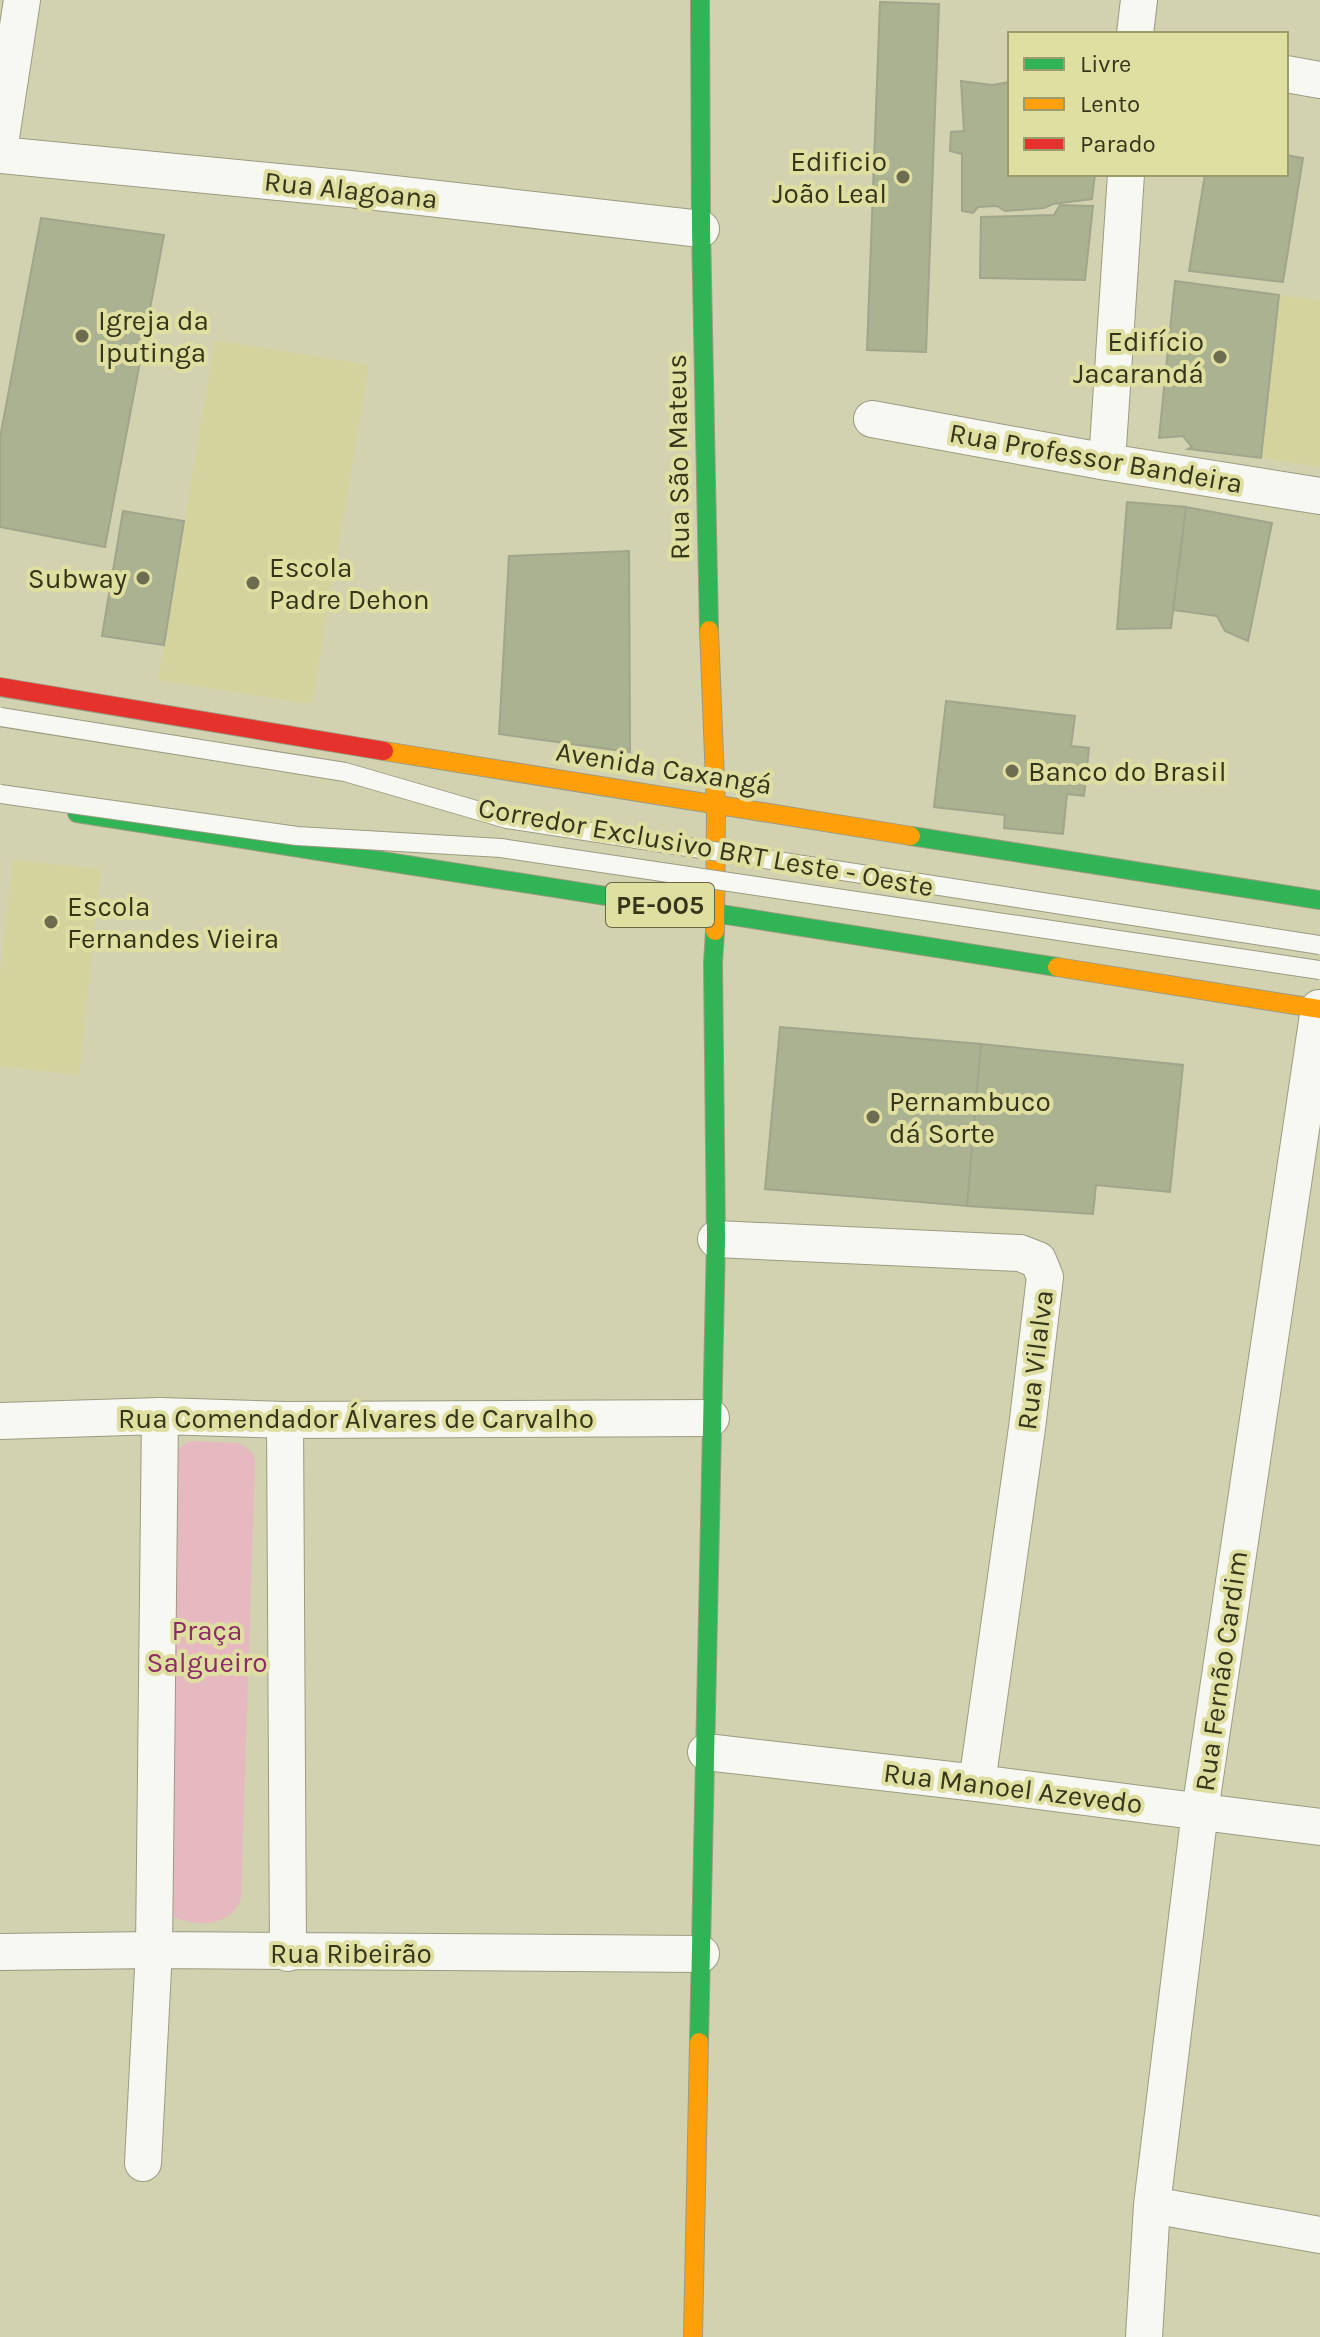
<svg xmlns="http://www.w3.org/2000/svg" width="1320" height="2337" viewBox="0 0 1320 2337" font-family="Karla,sans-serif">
  <rect width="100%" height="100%" fill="#d2d2b0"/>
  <path fill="#d4d39e" d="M1279 295 1320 300V467L1261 458Z
    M215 340 369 365 312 704 158 680Z
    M13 860 101 869 79 1075 0 1066V975Z"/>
  <path fill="#e6b9c1" d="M190 1441 239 1443 253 1453 255 1463 241 1898C231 1931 186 1927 163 1911L174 1451Z"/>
  <path fill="#abb292" stroke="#a1a58c" stroke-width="2" d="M880 2 939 4 926 352 867 350Z
    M961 81 992 85 1010 82V174H1095L1092 199 1053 204 1044 208 1005 211 997 206 978 207 973 213 962 211V154L950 151 951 132 964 131Z
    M1286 155 1303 158 1283 282 1189 271 1205 174H1286Z
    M1060 205 1093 206 1085 280 980 278 981 217 1054 215Z
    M41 218 164 235 105 547 0 527V438Z
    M1175 281 1279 295 1261 458 1188 449 1192 447 1183 436 1159 438Z
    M1127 502 1186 507 1171 628 1117 629Z
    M1186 507 1272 523 1248 641 1225 631 1217 616 1173 610Z
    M123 511 184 521 164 645 102 636Z
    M629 551 630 752 499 734 509 556Z
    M946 701 1075 716 1071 746 1089 748 1084 796 1067 794 1063 834 1004 828 1005 815 934 807Z
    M780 1027 981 1044 967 1206 765 1189Z
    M981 1044 1183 1065 1170 1192 1096 1185 1093 1214 967 1206Z"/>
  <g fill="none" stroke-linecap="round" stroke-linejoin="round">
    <g stroke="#9c9b81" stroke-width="38">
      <path id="street" d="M1135 34 1139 0
        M1286 74 1320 80
        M0 144 22 0
        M0 155 350 189 701 229
        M872 419 1107 462 1320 496
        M1107 462 1126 174
        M716 1239 1020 1253 1038 1260 1045 1277 1027 1428 977 1783
        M285 1420 288 1953
        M0 1421 160 1416 285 1420 711 1418
        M706 1752 977 1783 1320 1827
        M0 1952 154 1950 701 1954
        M143 2163 154 1950 160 1416
        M1152 2205 1320 2235
        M1144 2337 1152 2205 1200 1811 1319 1008"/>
    </g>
    <g stroke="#9c9b81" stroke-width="20">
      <path id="fast" d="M700 0 701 229 709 630
        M77 813 1057 967
        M911 836 1320 900
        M699 2042 716 1239 713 963 715 931"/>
    </g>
    <g stroke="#9c9b81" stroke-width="20">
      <path id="slow" d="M709 630 716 806 715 931
        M384 751 911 836
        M1057 967 1320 1009
        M693 2337 699 2042"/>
    </g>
    <g stroke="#9c9b81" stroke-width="20">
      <path id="jam" d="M0 687 384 751"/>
    </g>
    <use href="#street" stroke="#f8f8f3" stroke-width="36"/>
    <use href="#fast" stroke="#30b455" stroke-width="18"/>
    <use href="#slow" stroke="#ff9f0a" stroke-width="18"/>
    <use href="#jam" stroke="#e5322d" stroke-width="18"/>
    <g stroke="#9c9b81" stroke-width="20" stroke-linecap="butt">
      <path id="lane-bridge" d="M0 717 345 772 507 819 1320 945
        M0 794 297 836 501 848 1320 970"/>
    </g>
    <use href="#lane-bridge" stroke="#f8f8f3" stroke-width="18"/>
  </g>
  <g fill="#6c6c50" stroke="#e0dfa2" stroke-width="3">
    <circle cx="903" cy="177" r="8"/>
    <circle cx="82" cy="336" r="8"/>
    <circle cx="1220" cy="357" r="8"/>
    <circle cx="143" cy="578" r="8"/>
    <circle cx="253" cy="583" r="8"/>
    <circle cx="1012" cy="771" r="8"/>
    <circle cx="51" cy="922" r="8"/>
    <circle cx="873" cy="1117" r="8"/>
  </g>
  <g text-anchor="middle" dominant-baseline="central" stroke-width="8" stroke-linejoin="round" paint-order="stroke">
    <rect fill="#e0dfa2" stroke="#686844" stroke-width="2" x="606" y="883" width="108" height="44" rx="6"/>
    <g font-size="26" font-weight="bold" fill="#35351c">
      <text x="660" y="905">PE-005</text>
    </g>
    <g font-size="28" fill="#35351c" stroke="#e0dfa2" text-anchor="start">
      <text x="887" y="161" text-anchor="end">Edificio<tspan x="887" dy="32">João Leal</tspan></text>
      <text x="98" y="320">Igreja da<tspan x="98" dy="32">Iputinga</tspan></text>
      <text x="1204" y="341" text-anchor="end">Edifício<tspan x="1204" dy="32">Jacarandá</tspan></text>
      <text x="269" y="567">Escola<tspan x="269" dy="32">Padre Dehon</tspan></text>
      <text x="127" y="578" text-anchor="end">Subway</text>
      <text x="1028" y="771">Banco do Brasil</text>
      <text x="67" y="906">Escola<tspan x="67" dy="32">Fernandes Vieira</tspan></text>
      <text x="889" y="1101">Pernambuco<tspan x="889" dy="32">dá Sorte</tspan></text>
    </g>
    <g font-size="28" fill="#35351c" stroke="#e0dfa2">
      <text transform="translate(351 190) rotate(6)">Rua Alagoana</text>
      <text transform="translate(678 457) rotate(-91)">Rua São Mateus</text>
      <text transform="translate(1096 458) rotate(10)">Rua Professor Bandeira</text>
      <text transform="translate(664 768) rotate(9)">Avenida Caxangá</text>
      <text transform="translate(706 847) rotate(10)">Corredor Exclusivo BRT Leste - Oeste</text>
      <text transform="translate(1035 1360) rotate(-83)">Rua Vilalva</text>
      <text x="356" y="1418">Rua Comendador Álvares de Carvalho</text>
      <text transform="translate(1221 1671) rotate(-82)">Rua Fernão Cardim</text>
      <text transform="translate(1013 1788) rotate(7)">Rua Manoel Azevedo</text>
      <text x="351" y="1953">Rua Ribeirão</text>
    </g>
    <g font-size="28" fill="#8e2c67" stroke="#e0dfa2">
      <text x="207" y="1630">Praça<tspan x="207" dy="32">Salgueiro</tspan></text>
    </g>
  </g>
  <rect x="1008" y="32" width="280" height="144" fill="#e0dfa2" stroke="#9c9b6c" stroke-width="2"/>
  <rect x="1024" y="58" width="40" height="12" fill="#30b455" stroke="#9c9b6c" stroke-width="2"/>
  <text x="1080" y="72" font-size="24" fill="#35351c">Livre</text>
  <rect x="1024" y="98" width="40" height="12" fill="#ff9f0a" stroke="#9c9b6c" stroke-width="2"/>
  <text x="1080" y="112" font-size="24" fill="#35351c">Lento</text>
  <rect x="1024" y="138" width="40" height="12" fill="#e5322d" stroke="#9c9b6c" stroke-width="2"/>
  <text x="1080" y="152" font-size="24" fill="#35351c">Parado</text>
</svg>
